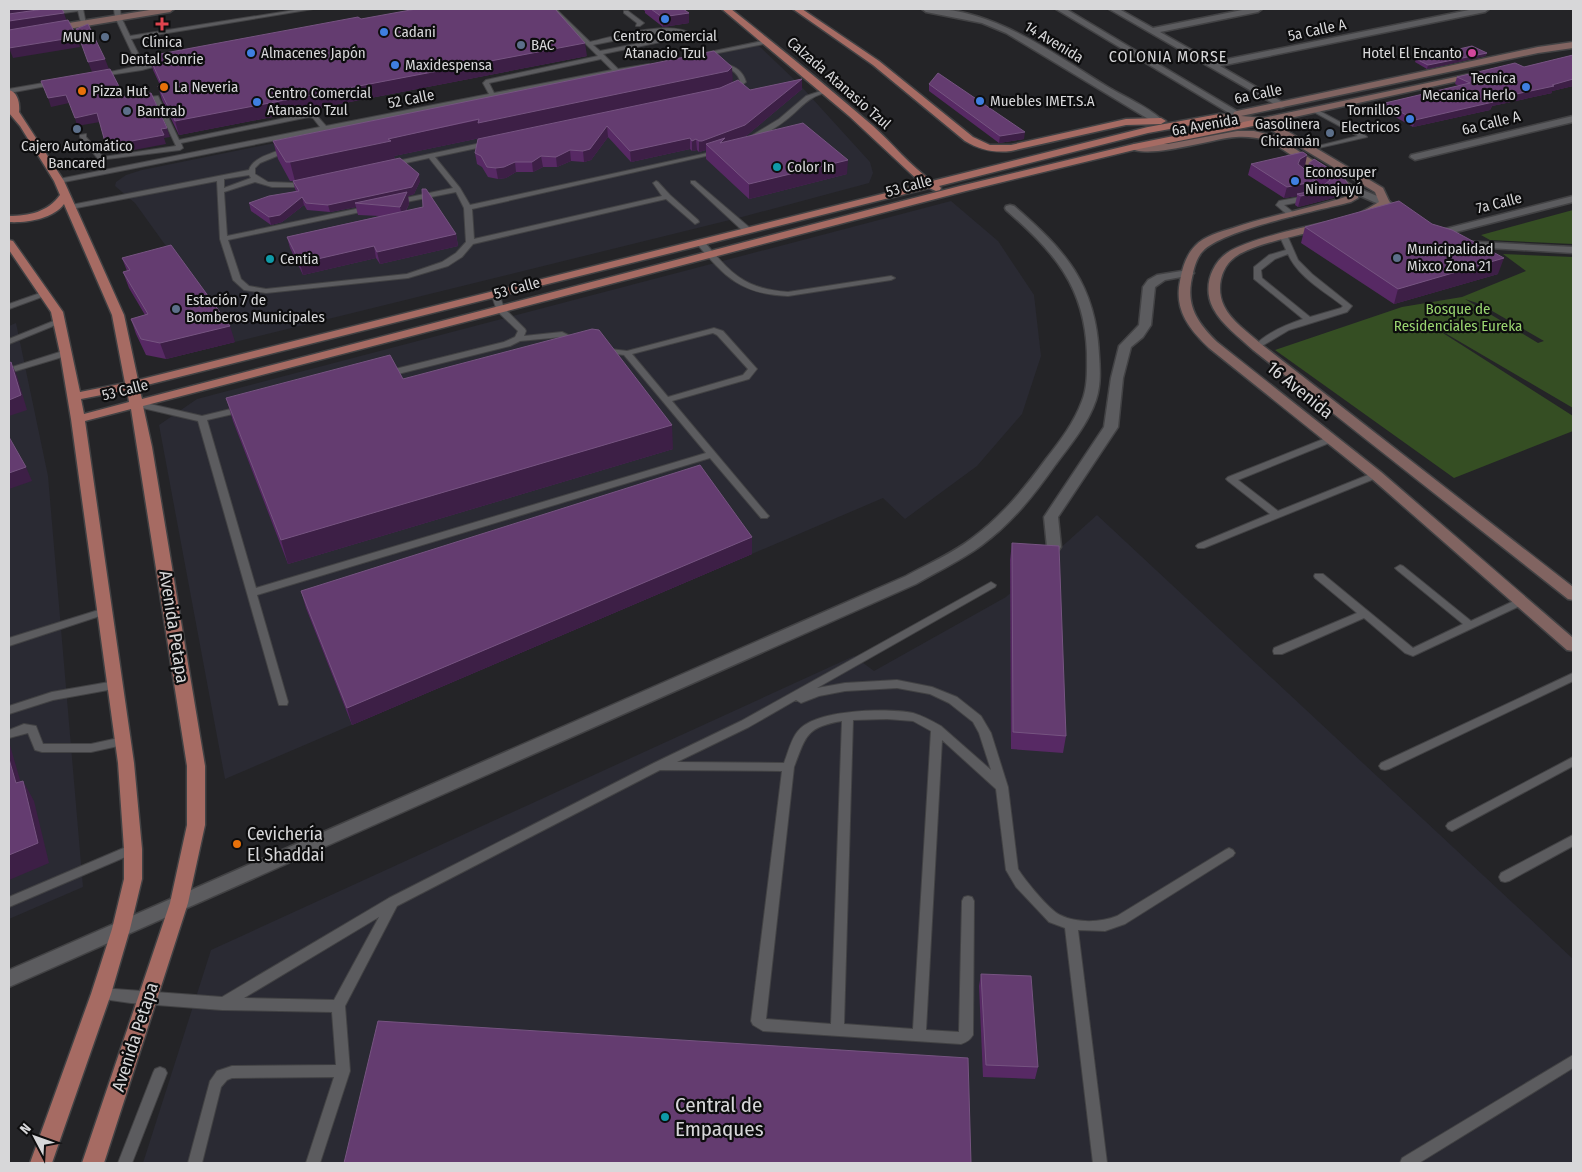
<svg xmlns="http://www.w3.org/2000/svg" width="1582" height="1172" viewBox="0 0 1582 1172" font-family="'Fira Sans Condensed',sans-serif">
  <rect width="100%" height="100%" fill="#242427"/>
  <path fill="#2a2a33" d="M758 45 800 85 870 162 873 173 869 183 742 217 235 342 135 203 115 186 116 182 126 175 142 170Z
    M951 201 998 241 1034 295 1041 356 1022 414 977 466 905 519 883 498 225 779 159 425 197 399Z
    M16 323 48 476 83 887 9 919V326Z
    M1097 515 1573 959V1163H143L211 950 854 656 874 671 1006 597Z"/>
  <path fill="#354e23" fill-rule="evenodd" d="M1573 210V244L1490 240 1481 235Z
    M1503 254 1573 257V408L1421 319 1573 416V431L1454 478 1275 350 1402 307 1462 297 1526 271ZM1465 299 1480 304 1544 341 1538 343Z"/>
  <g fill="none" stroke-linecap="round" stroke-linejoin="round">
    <g stroke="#424244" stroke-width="2">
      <path id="lane" d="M67 9H83L86 24 81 23 78 11 49 15 46 13Z
        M114 9H120L121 17 130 36 301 9H313L131 39 144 65 165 61 168 63 142 70 96 77V75L138 66 115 17Z
        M550 9H556L590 42C616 36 671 19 694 35L603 54 618 69 649 64V66L647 67 59 183 56 181 59 179 320 127 313 118 309 117 181 143 183 148 180 150 99 160 80 137V135L86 134V137L103 157 176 146 154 99 138 101V99L140 98 158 96 179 140 309 113 317 116 326 126 489 94 483 83 486 80 598 56ZM671 32 685 34 600 51 593 45 642 35ZM601 59 612 70 494 93 489 83Z
        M624 11H628L644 23 640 26H636L637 23 624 13Z
        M767 40 770 42 769 43 703 56 700 54Z
        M698 63C716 62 740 61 746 82L733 92 720 96 435 157 460 188 470 205 721 150V152L719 153 472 209 474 239 662 196 653 183 656 181 658 182 670 195 698 220 699 222 695 224 666 199 473 244 462 257 448 266 408 278 266 293 244 290 233 280 220 239 217 181 71 209 67 207 71 205 249 170C252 159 269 154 280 150ZM698 67C713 66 735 64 740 81L729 90 719 92 295 183 268 182 255 174V168L260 163 282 154ZM429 158 453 188 396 200 392 202 396 204 456 192 464 208 466 242 456 253 442 262 407 274 266 289 249 286 241 279 228 240 370 210 374 208 370 206 227 236 224 192 255 182 272 187H295ZM249 175 251 178 224 188V179Z
        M55 81 58 83 57 84 9 93V89Z
        M827 89 829 90V92C806 97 804 106 786 120 776 128 764 135 751 140L746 139 779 119 806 96Z
        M1314 108 1366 136 1367 137 1310 150V148L1358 136 1312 111 1311 110Z
        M1310 165 1315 166 1303 174 1322 187 1325 191 1315 199 1284 205 1297 215 1290 217 1276 205 1279 201 1310 195 1317 190 1297 175 1298 172Z
        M691 181H695L750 228V232H744L691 183Z
        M1281 235H1287L1298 260 1312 274 1352 306 1347 312 1289 330 1257 349 1253 347C1266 333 1285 325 1303 319L1254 279V267L1269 255 1286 250 1280 237ZM1288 254C1298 277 1324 291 1343 306L1341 308 1310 317 1262 278 1261 270 1275 259Z
        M697 240H703C730 273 744 289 788 292L891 276 895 278 891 280 788 296C741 294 726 278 697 244Z
        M492 291H498L504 308 525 329 526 331 524 336 562 332 583 342 579 344 561 337 520 341 510 346 386 377 383 376V372L504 342 515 337 518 331 497 311 491 293Z
        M43 292H46L50 294 9 309V304Z
        M56 320H59L63 322 9 344V339Z
        M714 328 723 331 757 369 749 379 672 401 767 514 769 516 767 518H761L710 458 257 595 288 702 287 705H279L278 702 198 421 134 406 133 404 137 401 202 416 243 406 247 409 246 411 207 420 256 588 706 453 624 355 602 352 598 350 602 348 627 351ZM713 333 717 335 748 369 743 375 668 397 632 354Z
        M63 351H66L70 353 69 355 9 373V368Z
        M1331 436 1335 439 1334 441 1238 480 1278 511 1373 473H1379L1381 475 1379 477 1204 548H1198L1196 546 1198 544 1270 514 1228 481 1226 479 1228 477Z
        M1400 565 1403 566 1471 621 1516 600 1520 599 1525 602 1524 604 1413 656 1405 653 1364 618 1282 654H1274L1273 651 1274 648 1357 613 1315 578 1314 576 1315 574H1323L1413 648 1463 624 1397 570 1395 568Z
        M991 582 996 585 995 587 817 688 845 683 897 680 932 687 957 697 981 716 991 733 1008 787 1018 869C1025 880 1049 910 1060 915 1076 923 1100 923 1117 916L1225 850 1229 848 1233 850 1235 853 1233 856 1125 924 1105 931 1078 930 1107 1163H1093L1065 928 1049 922 1016 887 1006 870 996 789 942 740 926 1030 959 1032 962 901 964 897 968 896 972 897 974 901 973 1035C970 1040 967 1042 961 1044L763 1031 753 1025 751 1021 782 771 660 770 397 906 345 1006 350 1071 320 1163H306L334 1077 232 1078 227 1080 221 1087 202 1163H188L210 1081 217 1071 232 1066 336 1065 332 1012 222 1010 131 1003 96 998 94 994 96 990 101 988 222 997 389 898 654 763 741 721ZM897 688 930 694 949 703 973 722 979 733 991 770 941 726C932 721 923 716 913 713 888 708 815 709 798 731 791 739 788 753 784 763L677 762 749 727 796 700 801 703 819 696 845 691ZM887 719 913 721 931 731 913 1029 844 1024 853 720ZM842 721 831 1024 766 1019 794 767C806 736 806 727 842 721ZM379 917 334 1000 244 998Z
        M105 608 109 609 110 611 109 613 9 646V638Z
        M1573 673V681L1389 769 1385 770 1381 769 1379 766 1381 763Z
        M115 681 119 682 120 685 119 688 53 700 9 714V706L52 692Z
        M24 724 36 726 43 744H91L123 737 127 738 129 741 127 744 123 745 91 752H42L35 750 28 733 9 738V730Z
        M1573 757V766L1456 829 1452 831 1448 829 1446 826 1448 823Z
        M1573 835V846L1509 881 1505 882 1501 881 1499 877 1501 873Z
        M133 844 137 846 139 849 137 852 9 907V897Z
        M1573 1055V1068L1419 1163H1400L1402 1158Z
        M160 1067 165 1069 167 1073 132 1163H118L153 1073 155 1069Z"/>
    </g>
    <g stroke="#424244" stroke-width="3">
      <path id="street" d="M922 9C988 4 1054 54 1108 87 1123 96 1152 109 1163 121L1161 123H1155L1006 33 982 23 926 12Z
        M1056 9H1066L1242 114 1240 116H1234Z
        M1109 9H1119L1153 28 1247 9H1262L1258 12 1160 32 1213 62 1474 9H1489L1485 12 1220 66 1284 103V107L1281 108Z
        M1573 116V122L1415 160 1410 157 1411 155Z
        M1346 183 1389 201 1401 211 1400 213H1392L1381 205 1342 188 1341 186 1342 184Z
        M1573 196V202L1433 238 1427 235 1429 233Z
        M1010 205 1014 206C1065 250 1096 284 1099 355 1100 370 1101 385 1096 400 1088 424 1071 444 1056 464 1035 494 1012 523 982 545 962 560 938 571 916 584L9 987V970L906 576C928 564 951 554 971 539 1001 517 1024 489 1046 459 1060 441 1074 423 1082 401 1088 386 1087 369 1087 353 1085 286 1054 252 1006 210L1005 208 1006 206Z
        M1460 241 1573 247V253L1456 246 1454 244 1456 242Z
        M1188 270 1194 273 1192 275 1165 280 1155 287 1151 325 1143 337 1131 347 1123 378 1118 427 1058 517 1061 547 1059 550H1049L1047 547 1044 517 1104 427 1111 378 1119 346 1139 325 1143 287 1148 280 1157 275Z"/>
    </g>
    <g stroke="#424244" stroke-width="3">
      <path id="secondary" d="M156 9H174L170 12 50 32 46 29 50 26Z
        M1573 42V48L1538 53 1241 116 1263 118 1479 72 1481 74 1476 77 1272 122 1383 188 1390 203C1384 211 1371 219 1360 217L1359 215 1360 213 1379 202 1375 192 1261 124 1219 120 1214 117 1219 114 1233 115 1234 112 1237 111 1538 47Z
        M1237 131H1254L1275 136 1350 184 1358 194V198L1351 202C1320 210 1222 230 1203 251 1195 259 1193 273 1191 283 1187 309 1200 325 1217 342L1381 472 1573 638V651L1567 650 1371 478 1209 348C1189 329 1174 310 1180 281 1182 269 1186 255 1195 246 1204 236 1220 232 1233 228 1270 215 1310 209 1348 196L1342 188 1268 140C1257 138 1247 136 1236 137 1214 138 1145 161 1129 147L1134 144H1168Z
        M1323 223 1327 224 1328 226 1327 228C1302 235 1255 243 1235 257 1220 268 1216 290 1224 306 1231 321 1249 333 1261 344L1573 587V600L1568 599 1253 350C1239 337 1222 325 1213 308 1203 289 1210 265 1227 253 1245 240 1300 228 1323 223Z"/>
    </g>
    <g stroke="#424244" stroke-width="3">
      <path id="primary" d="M722 9H731C779 47 827 86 873 126 893 144 910 166 932 181L1148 127 1219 114 1224 117 1219 120 1148 133 939 186 941 188 940 190 936 191 929 188 139 387 142 399 960 186 1134 144 1263 118 1268 121 1263 124 1134 150 966 191 143 406 152 447 205 766V825L188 903 104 1163H82L170 903 187 825V766L131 409 85 421 134 763 142 849V879L130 929 111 994 52 1163H30L91 994 112 929 124 879V849L118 763 71 419 60 353 51 312 9 250V240L13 241 63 312 80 392 125 383 112 315 64 204C53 219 26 223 9 222V216C29 216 48 212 60 195L54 181 20 126 9 113V90C18 92 20 104 19 112L64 181 124 315 138 380 922 184 849 116ZM127 390 129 402 84 414 81 399Z
        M793 9H802L879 61 973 137 990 145H1011L1126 119 1161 118 1166 121 1161 124 1126 125 1011 151C994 153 980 150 965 141L873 65Z"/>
    </g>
    <use href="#lane" fill="#5c5c5f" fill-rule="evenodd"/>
    <use href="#street" fill="#5c5c5f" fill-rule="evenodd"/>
    <use href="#secondary" fill="#816461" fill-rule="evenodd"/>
    <use href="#primary" fill="#a66b63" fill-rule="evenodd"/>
  </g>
  <path fill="#572964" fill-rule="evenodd" d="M642 9H683L689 13V23L663 27 645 13V11Z
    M361 19 587 56 179 135 162 100 158 86 160 85 153 70 149 56Z
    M1487 53 1485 56 1427 69 1415 62 1416 59Z
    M1573 55V86L1552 91V93L1492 106 1490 110 1413 127 1383 110 1385 103 1459 86 1455 84 1457 77 1524 67Z
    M802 79V89L746 136 738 138 847 174 749 199 706 159V150L699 152 697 150 692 151 690 149 631 162 608 137 591 160 584 162 571 161 557 167H543L533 172H516L506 178 498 179 488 177 482 167 477 164 475 153 480 138 394 156 395 160 420 181 414 194 408 196 409 204 406 211 456 234 458 246 380 264 376 258 303 275 290 248 287 237 380 216 358 215 356 207 330 212 307 210 304 205 282 222 271 225 251 211 249 203 296 191 295 189 293 181H294H290L278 159 273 141 733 82 750 90Z
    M929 84 1024 139 999 143 929 91Z
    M1309 163 1348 184 1345 195 1298 207 1295 205 1297 196 1284 198 1248 175 1251 164 1305 166 1302 168 1307 171ZM1316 181 1323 186 1318 190 1313 191 1314 190Z
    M1305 227 1498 274 1394 304 1301 243Z
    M122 258 235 342 166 359 146 355 136 334 131 319 145 315 129 288 123 272 127 271Z
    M403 379 673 449 288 564 233 421 226 398Z
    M752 537V554L352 725 306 608 301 591Z
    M1012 543 1066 736 1063 753 1011 749 1010 560Z
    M981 974 1038 1067 1035 1079 983 1077 979 986Z"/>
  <path fill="#3d1f46" d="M9 9H57L9 16Z
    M64 13 67 22 9 31V21Z
    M689 13V23L663 27 662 17Z
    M77 37 80 47 13 58 9 48Z
    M585 43 587 56 179 135 175 121Z
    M1487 53 1485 56 1427 69 1428 65Z
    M105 59 109 69 92 72 88 62Z
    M732 67 733 85 481 141 480 138 394 156 395 160 295 181 290 162 388 139Z
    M802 79V89L746 136 725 143 706 144V150L699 152V141Z
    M1573 79V86L1552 91V93L1492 106 1490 110 1413 127 1415 120 1488 100Z
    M66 95 69 103 51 107 48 98Z
    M97 113 100 122 77 126 75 118Z
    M607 126 608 137 591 160 584 162 583 151Z
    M167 128 170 137 164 138 166 144 118 153 117 149 108 150 105 142Z
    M1025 132 1024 139 999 143 1000 136Z
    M690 138V149L631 162 630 151Z
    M696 139 697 150 692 151V141Z
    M570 150 571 161 557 167 556 157Z
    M1307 155 1305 166 1297 170 1295 176 1300 159Z
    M541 156 543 167 533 172 532 162Z
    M848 160 847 174 749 199V184Z
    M515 162 516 172 506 178 498 179 496 168Z
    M419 174 420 181 414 194 408 196 409 204 402 218 400 207 355 203 356 207 330 212 328 205Z
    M1317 179 1314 190 1309 193 1297 194V196L1284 198 1287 187Z
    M1348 184 1345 195 1298 207 1301 196Z
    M302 197 304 205 282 222 271 225 269 217Z
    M456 234 458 246 380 264 377 252Z
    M374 246 376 258 303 275 300 263Z
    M1504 258 1498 274 1394 304 1398 289Z
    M230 326 235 342 166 359 160 343Z
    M11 362 17 376 27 410 9 416V400Z
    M672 425 673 449 288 564 281 540Z
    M26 467 32 481 9 489V473Z
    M752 537V554L352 725 347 708Z
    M9 742 27 804 16 783 9 759Z
    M23 781 34 801 49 863 9 880V855Z"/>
  <path fill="#643c70" stroke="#765481" d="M44 9H62L64 13 9 21V14Z
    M416 9H555L585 43 175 121 158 86 162 85 149 56 358 17 361 19Z
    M651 9H683L689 13 662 17Z
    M68 20 77 37 9 48V30Z
    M88 24 105 59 88 62 76 29Z
    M1472 46 1487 53 1428 65 1416 59Z
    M714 51 732 67 728 71 478 123 479 119 388 139 391 141 290 162H286L273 141Z
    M1573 55V79L1552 85 1554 86 1488 100 1493 102 1415 120 1385 103 1470 83 1457 77 1515 63 1524 67Z
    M110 69 125 98 151 93 167 128 161 129 164 135 115 144 114 140 105 142 97 113 75 118 66 95 48 98 41 81Z
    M938 73 1025 132 1000 136 929 84Z
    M802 79 745 125 702 141H699L696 139 692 141 690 138 630 151 607 126 590 149 583 151 570 150 556 157 541 156 532 162H515L504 167 496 168 487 167 481 156 475 153 478 139 720 88 738 80 750 90Z
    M803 123 848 160 749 184 706 144 725 138 720 143Z
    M1303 152 1307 155 1300 159 1298 164 1317 179 1312 182 1287 187 1251 164Z
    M400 158 419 174 412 187 328 205 306 203 302 197 280 215 269 217 249 203 269 196 299 191 293 181Z
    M1314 159 1344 178 1348 184 1301 196 1297 194 1318 190 1330 180 1326 174 1309 163Z
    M422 189H426L456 234 377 252 374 246 300 263 287 237 423 207Z
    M407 192 400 207 355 203Z
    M1399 201 1432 224 1452 230 1504 258 1398 289 1305 227Z
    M171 245 230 326 160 343 141 339 131 319 148 314 123 272 130 270 122 258Z
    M592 329 599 330 672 425 281 540 226 398 390 355 403 379Z
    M11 362 21 395 9 400V363Z
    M9 437 26 467 9 473Z
    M700 465 752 537 347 708 301 591Z
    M1012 543 1059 546 1066 736 1013 732Z
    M9 759 16 783 23 781 38 843 9 855Z
    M981 974 1031 976 1038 1067 986 1065Z
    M378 1021 968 1058 971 1163H344Z"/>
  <g fill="#3f7fe0" stroke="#0d0d0e" stroke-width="2">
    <circle cx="665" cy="19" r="5"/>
    <circle cx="384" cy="32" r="5"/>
    <circle cx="251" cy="53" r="5"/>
    <circle cx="395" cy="65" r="5"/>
    <circle cx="1526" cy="87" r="5"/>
    <circle cx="980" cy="101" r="5"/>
    <circle cx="257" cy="102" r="5"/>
    <circle cx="1410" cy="119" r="5"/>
    <circle cx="1295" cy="181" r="5"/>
  </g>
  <path fill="#e0444e" stroke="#0d0d0e" stroke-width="2" d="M159.5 16.5h5v5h5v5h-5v5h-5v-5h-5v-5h5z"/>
  <g fill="#5c6f8a" stroke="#0d0d0e" stroke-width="2">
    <circle cx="105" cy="37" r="5"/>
    <circle cx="521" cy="45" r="5"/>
    <circle cx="127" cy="111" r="5"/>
    <circle cx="77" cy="129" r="5"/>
    <circle cx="1330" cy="133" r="5"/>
    <circle cx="1397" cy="258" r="5"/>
    <circle cx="176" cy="309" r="5"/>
  </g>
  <circle fill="#d1479c" stroke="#0d0d0e" stroke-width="2" cx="1472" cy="53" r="5"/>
  <g fill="#e8710a" stroke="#0d0d0e" stroke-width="2">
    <circle cx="164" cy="87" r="5"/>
    <circle cx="82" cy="91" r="5"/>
    <circle cx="237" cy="844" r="5"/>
  </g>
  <g fill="#0f9aa8" stroke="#0d0d0e" stroke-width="2">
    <circle cx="777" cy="167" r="5"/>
    <circle cx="270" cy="259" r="5"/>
    <circle cx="665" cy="1117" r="5"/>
  </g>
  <g text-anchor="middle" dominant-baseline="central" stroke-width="4.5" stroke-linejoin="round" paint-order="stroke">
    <g font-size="15" fill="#d7d7d9" stroke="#0d0d0e">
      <text transform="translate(1317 30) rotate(-12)">5a Calle A</text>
      <text transform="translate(1054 42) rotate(31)">14 Avenida</text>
      <text transform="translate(839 83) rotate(41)">Calzada Atanasio Tzul</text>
      <text transform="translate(1258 94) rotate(-12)">6a Calle</text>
      <text transform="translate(411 99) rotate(-11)">52 Calle</text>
      <text transform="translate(1491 123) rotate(-14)">6a Calle A</text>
      <text transform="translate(1205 125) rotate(-10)">6a Avenida</text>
      <text transform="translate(909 186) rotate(-15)">53 Calle</text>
      <text transform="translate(1499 203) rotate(-14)">7a Calle</text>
      <text transform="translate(517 288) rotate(-15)">53 Calle</text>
      <text transform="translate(125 390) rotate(-14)">53 Calle</text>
    </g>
    <g font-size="15" fill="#d7d7d9" stroke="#0d0d0e" text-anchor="start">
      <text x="394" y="32">Cadani</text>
      <text x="665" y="36" text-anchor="middle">Centro Comercial<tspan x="665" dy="17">Atanacio Tzul</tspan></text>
      <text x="95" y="37" text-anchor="end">MUNI</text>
      <text x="162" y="42" text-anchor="middle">Clínica<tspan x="162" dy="17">Dental Sonrie</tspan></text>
      <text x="531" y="45">BAC</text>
      <text x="261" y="53">Almacenes Japón</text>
      <text x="1462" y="53" text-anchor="end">Hotel El Encanto</text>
      <text x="405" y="65">Maxidespensa</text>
      <text x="1516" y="78" text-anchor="end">Tecnica<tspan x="1516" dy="17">Mecanica Herlo</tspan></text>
      <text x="174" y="87">La Neveria</text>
      <text x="92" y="91">Pizza Hut</text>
      <text x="267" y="93">Centro Comercial<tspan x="267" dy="17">Atanasio Tzul</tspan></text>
      <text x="990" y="101">Muebles IMET.S.A</text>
      <text x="1400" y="110" text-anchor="end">Tornillos<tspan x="1400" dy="17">Electricos</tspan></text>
      <text x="137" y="111">Bantrab</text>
      <text x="1320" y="124" text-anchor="end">Gasolinera<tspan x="1320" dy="17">Chicamán</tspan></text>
      <text x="77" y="146" text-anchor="middle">Cajero Automático<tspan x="77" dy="17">Bancared</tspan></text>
      <text x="787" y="167">Color In</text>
      <text x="1305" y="172">Econosuper<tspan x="1305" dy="17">Nimajuyú</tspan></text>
      <text x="1407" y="249">Municipalidad<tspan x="1407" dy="17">Mixco Zona 21</tspan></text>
      <text x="280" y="259">Centia</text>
      <text x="186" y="300">Estación 7 de<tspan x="186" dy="17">Bomberos Municipales</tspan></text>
    </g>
    <g font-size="15" fill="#9ad570" stroke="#0d0d0e">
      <text x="1458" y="309">Bosque de<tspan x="1458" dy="17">Residenciales Eureka</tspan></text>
    </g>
    <g font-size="16" letter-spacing="1" fill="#d7d7d9" stroke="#0d0d0e">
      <text x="1168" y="56">COLONIA MORSE</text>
    </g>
    <g font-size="18" fill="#d7d7d9" stroke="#0d0d0e">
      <text transform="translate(1300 390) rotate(39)">16 Avenida</text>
      <text transform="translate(174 627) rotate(81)">Avenida Petapa</text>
      <text transform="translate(135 1037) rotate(-72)">Avenida Petapa</text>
    </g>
    <g font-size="18" fill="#d7d7d9" stroke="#0d0d0e" text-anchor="start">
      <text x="247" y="834">Cevichería<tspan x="247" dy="21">El Shaddai</tspan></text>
    </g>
    <g font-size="21" fill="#d7d7d9" stroke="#0d0d0e" text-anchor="start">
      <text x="675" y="1105">Central de<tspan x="675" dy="24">Empaques</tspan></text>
    </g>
  </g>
  <rect width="1582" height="1172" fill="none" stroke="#d7d7d9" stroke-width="20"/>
  <g transform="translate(35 1137) rotate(311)" stroke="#0d0d0e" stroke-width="4" paint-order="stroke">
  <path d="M0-4L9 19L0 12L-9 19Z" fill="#d7d7d9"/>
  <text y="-8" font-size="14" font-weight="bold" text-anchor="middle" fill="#d7d7d9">N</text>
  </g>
</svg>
